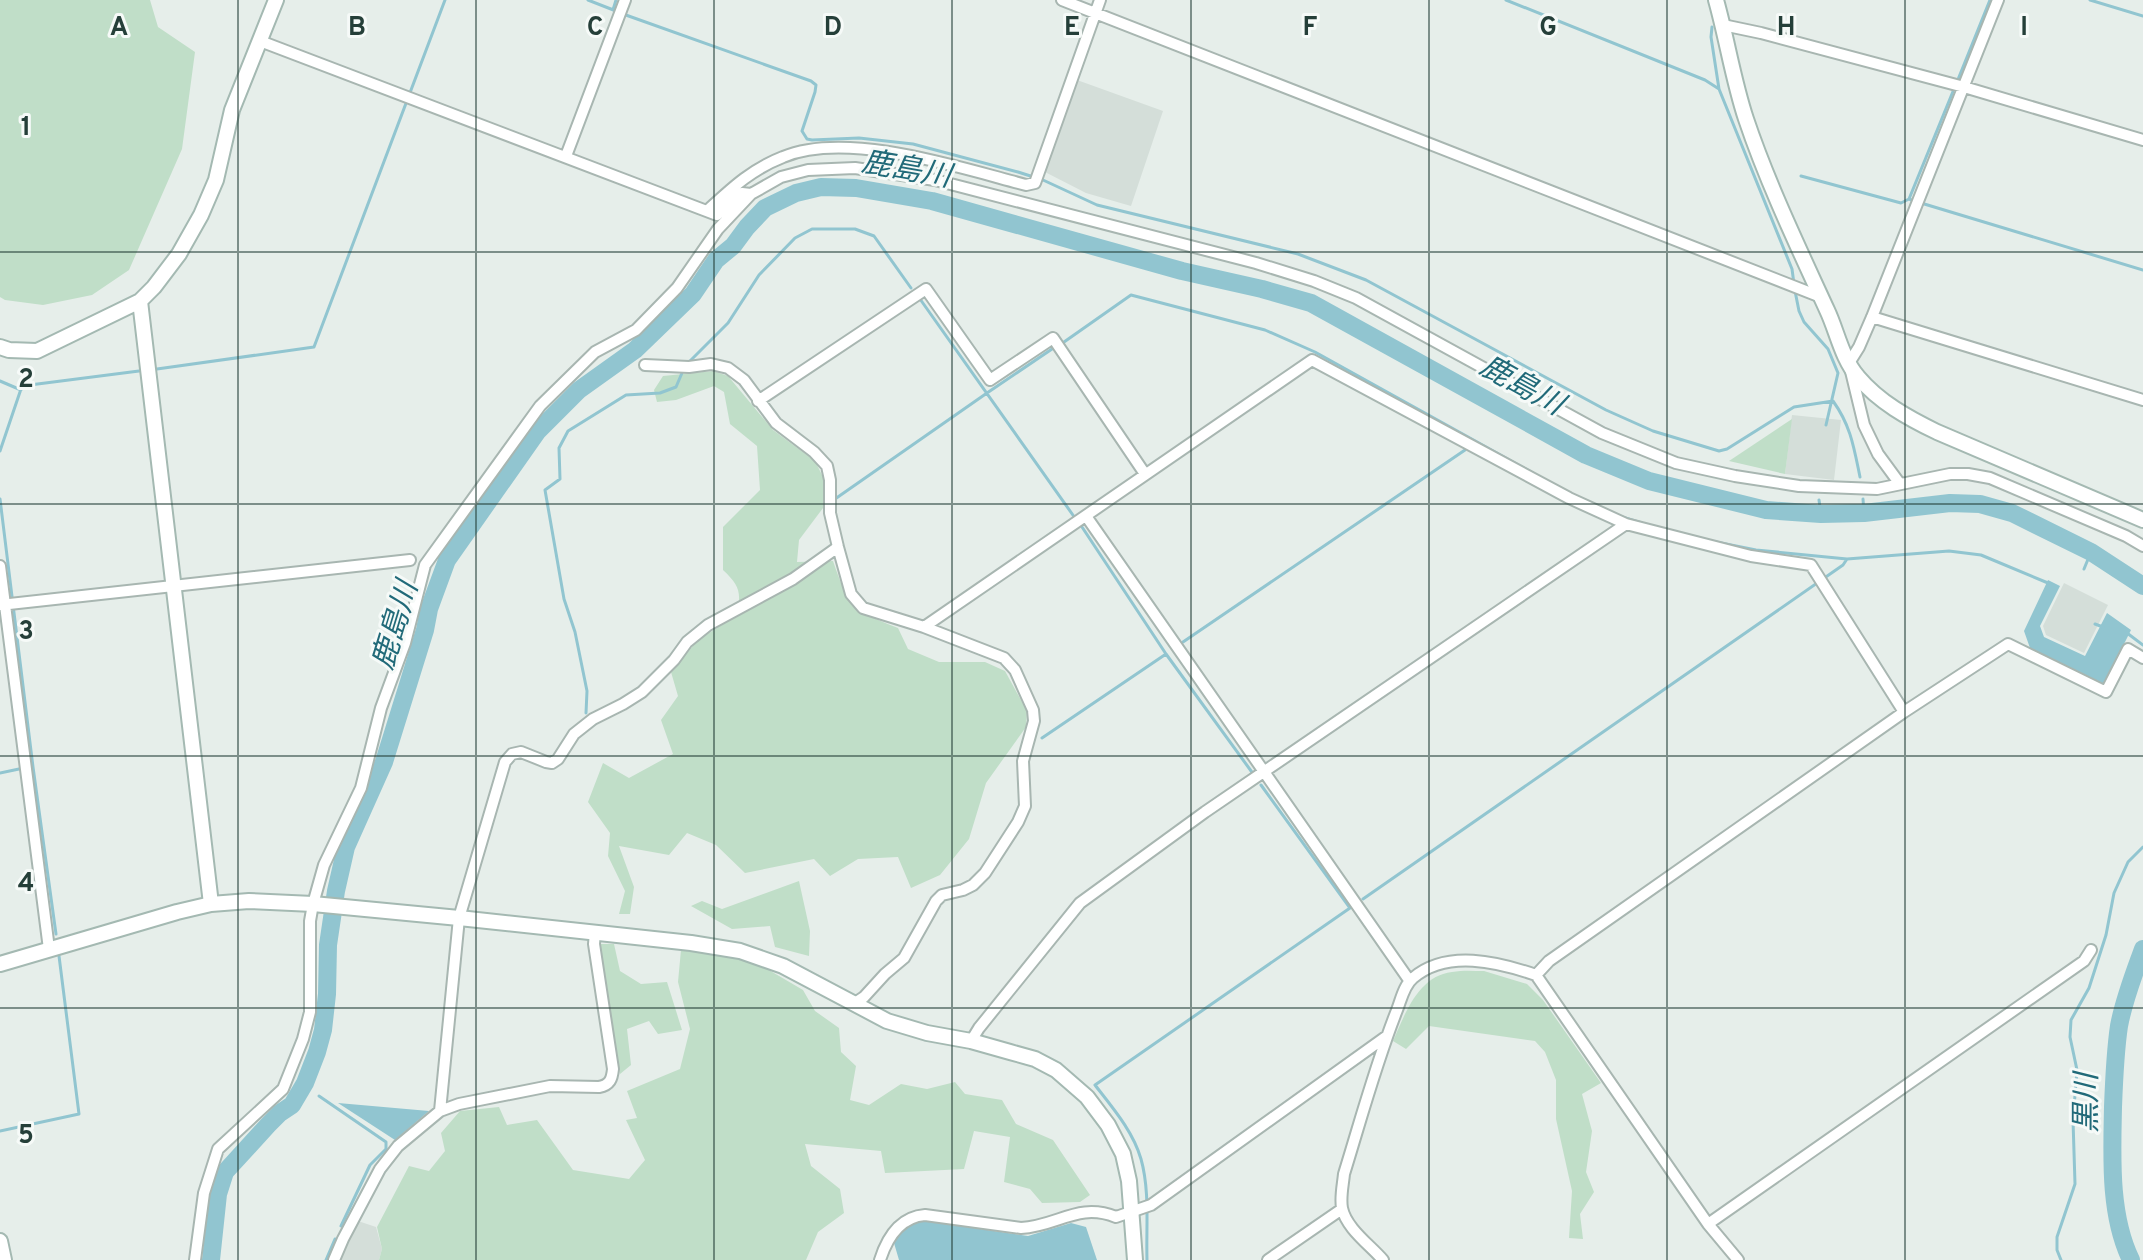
<svg xmlns="http://www.w3.org/2000/svg" width="2143" height="1260" viewBox="0 0 2143 1260" font-family="Overpass,'Noto Sans JP',sans-serif">
  <rect width="100%" height="100%" fill="#e6eeea"/>
  <path fill="#d4ded9" d="M1077 80 1163 111 1131 206 1086 193 1043 171Z
    M1792 415 1841 420 1834 480 1785 474Z
    M2064 583 2108 605 2084 653 2046 635 2043 626Z
    M358 1221 376 1227 382 1249 379 1260H340Z"/>
  <path fill="#c0dec8" d="M0 0H150L158 27 195 52 182 149 129 270 92 295 43 305 5 300 0 297Z
    M713 371 728 376 773 430 815 461 824 479 823 508 799 540 797 562 833 561C849 607 852 610 898 628L908 649 939 662H985L1005 671 1027 711 1026 727 986 783 969 839 940 875 911 888 898 857 858 859 830 876 814 859 745 873 716 845 687 833 669 855 619 846 634 887 630 914H619L625 891 608 856 610 833 588 802 603 763 629 778 673 754 661 720 678 696 671 672 698 640 736 616C742 593 740 586 723 570V527L760 490 757 446 730 424 724 392 714 386 676 400 657 402 654 390 663 376Z
    M1792 419 1785 474 1729 461Z
    M799 881 810 931 809 956 775 947 770 926 732 929 691 906 702 901 722 909Z
    M599 944H614L620 971 641 984 667 982 682 1030 658 1034 649 1021 627 1029 631 1065 620 1074Z
    M681 950 752 960 803 990 815 1011 839 1028 841 1052 856 1066 850 1100 869 1105 901 1084 927 1089 955 1082 965 1094 1002 1100 1016 1124 1053 1140 1090 1195 1080 1202 1042 1203 1030 1189 1004 1182 1010 1137 974 1131 964 1169 885 1173 881 1151 805 1144 811 1166 840 1189 844 1213 818 1232 806 1260H379L382 1249 377 1227 409 1166 429 1171 445 1151 441 1133 460 1111 499 1107 507 1125 537 1120 573 1170 629 1179 645 1160 626 1120 637 1118 627 1091 680 1069 690 1029 678 982Z
    M1484 971 1527 984 1543 1000 1601 1083 1582 1094 1592 1131 1586 1172 1594 1192 1580 1214 1583 1239 1569 1238 1572 1191 1556 1119V1080L1545 1052 1535 1041 1429 1026 1406 1049 1393 1041C1405 1014 1418 976 1452 972 1463 970 1474 971 1484 971Z"/>
  <path fill="#91c5d0" d="M2100 550 2143 578V592L2094 558Z
    M2048 580 2060 586 2040 626 2044 637 2085 656 2107 613 2131 630 2104 684 2030 648 2024 631Z
    M338 1103 429 1111 395 1140Z
    M926 1221 1028 1236 1071 1223 1086 1227 1097 1260H899L894 1243C904 1228 908 1223 926 1221Z"/>
  <g fill="none" stroke-linecap="round" stroke-linejoin="round">
    <path stroke="#91c5d0" stroke-width="3" d="M588 0 616 11
      M1506 0 1705 80 1719 89 1792 269 1794 284
      M2090 0 2143 16
      M613 10 616 0
      M623 14 811 81 816 85 815 92 802 131 807 139 812 140 859 138 913 144 1018 172 1043 180 1097 205 1298 254 1366 280 1606 410 1653 431 1719 451 1727 449 1794 407 1833 401
      M1712 27 1711 37 1719 89
      M1957 82 1990 0
      M1801 176 1901 203 1909 199
      M1914 201 1909 199 1954 89
      M1921 203 2143 270
      M1795 291 1799 311 1804 322 1828 349 1838 373 1826 425
      M920 299 1075 518
      M1064 342 1131 295 1265 330 1315 352 1533 473
      M690 361 728 323 759 275 795 238 812 229H855L874 236 911 288
      M157 369 314 347 445 0
      M0 381 21 390
      M1833 401C1851 426 1854 448 1860 477
      M0 451 22 386 139 371
      M0 499 33 767 56 934
      M835 499 987 393 1052 349
      M1863 499 1864 513
      M1819 500 1821 514
      M1622 517 1642 523
      M1082 527 1166 654 1254 775
      M1711 541 1756 550 1847 559 1949 551 1981 555 2048 583
      M2084 569 2091 552
      M2095 624 2103 627
      M2127 633 2143 645
      M1183 642 1465 450
      M586 713 587 691 575 632 564 599 545 490 560 479 559 448 568 431 626 395 660 393 676 387 682 373
      M1042 738 1166 654
      M0 773 19 769
      M1363 899 1843 565 1847 559
      M305 1083 309 1088
      M319 1096 386 1142V1149L370 1165 341 1226
      M0 1131 79 1114 59 956
      M326 1260 335 1239
      M1147 1260C1146 1227 1150 1191 1141 1159 1133 1131 1112 1107 1095 1085L1350 908 1261 785
      M2061 1260 2057 1250V1237L2075 1184 2073 1120 2077 1070 2070 1037 2071 1020 2089 988 2106 935 2114 893 2128 862 2143 847"/>
    <path stroke="#91c5d0" stroke-width="18" d="M211 1260 218 1194 225 1172 268 1125 280 1113 292 1105 305 1083 317 1052 323 1030 327 994 328 945 336 891 346 847 384 762 425 630 429 609 447 560 537 432 579 390 635 350 693 294 716 260 733 246 747 227 765 208 796 193 821 187 856 188 932 201 1182 271 1262 289 1311 303 1586 455 1649 481 1766 510 1821 514 1864 513 1950 503 1980 504 2012 513 2091 552 2143 586
      M2131 1260C2109 1215 2112 1156 2113 1107 2114 1080 2115 1053 2119 1026 2124 999 2134 974 2143 949"/>
    <g stroke="#a8b6b1" stroke-width="14">
      <path id="street" d="M1062 0 1821 297
        M1723 25 1761 33 1964 87 2143 140
        M260 41 717 215 742 193 751 194
        M566 156 625 0
        M708 210C732 188 752 169 783 157 847 130 961 168 1026 185L1035 183 1100 0
        M1872 317 2143 400
        M645 365 689 367 711 364 728 368 744 380 776 423 814 452 827 466 830 480V513L838 547 851 594 863 608 924 627 1004 658 1015 670 1033 710 1034 721 1023 761 1025 806 1018 822 985 873 973 885 963 890 942 895 936 901 904 958 885 974 864 997 855 1003
        M758 401 926 289 990 380 1053 338 1145 474
        M1900 484 1878 454 1864 425 1849 363 1859 347 1872 317 1998 0
        M1086 516 1409 980
        M0 566 49 949
        M0 605 410 560
        M924 627 1312 360 1569 498 1626 524 1751 556 1811 565 1904 712
        M1536 975 1549 961 1904 712 2008 644 2106 692 2128 649 2143 658
        M971 1041 979 1028 1080 903 1205 812 1626 524
        M440 1111 459 918 505 762 512 754 521 752 546 762 552 763 558 759 574 734 593 719 623 704 642 692 674 660 687 642 708 625 793 579 838 547
        M1708 1224 2084 961 2091 950
        M195 1260 204 1193 218 1149 283 1089 303 1039 310 1012V921L313 904 324 865 361 788 381 708 405 643 425 565 540 406 595 352 636 330 677 288 718 229 751 194 781 177 808 170 855 168 935 180 1256 263 1314 281 1356 298 1602 433 1676 463 1735 476 1799 486 1877 489 1950 474H1968L1990 478 2126 536 2143 546
        M334 1260 343 1239 380 1169 398 1146 440 1111 459 1104 550 1086 599 1087C610 1085 612 1079 613 1069L594 944 595 932
        M880 1260C887 1238 900 1217 925 1215L1021 1228C1058 1226 1078 1202 1116 1217L1151 1205 1387 1036
        M1268 1260 1342 1209
        M1383 1260C1370 1245 1346 1228 1342 1208 1340 1197 1343 1185 1344 1174 1361 1119 1376 1063 1397 1010 1401 1000 1404 985 1413 978 1447 949 1498 962 1536 975L1708 1224 1738 1260"/>
    </g>
    <g stroke="#a4b9b2" stroke-width="18">
      <path id="secondary" d="M1716 0C1727 39 1733 80 1746 119 1767 182 1799 249 1827 310 1837 331 1842 359 1858 377 1879 402 1908 418 1937 432L2143 520
        M140 301 211 904
        M0 347 9 350 37 351 140 301 154 287 179 254 201 215 216 180 232 110 276 0
        M0 964 177 912 211 904 249 901 313 904 459 918 691 943 740 951 783 966 887 1021 927 1033 971 1041 1010 1052 1035 1059 1056 1070 1087 1097 1108 1125 1123 1154 1129 1181 1135 1260
        M0 1241 4 1260"/>
    </g>
    <use href="#street" stroke="#fff" stroke-width="10"/>
    <use href="#secondary" stroke="#fff" stroke-width="14"/>
  </g>
  <path fill="none" stroke="#253f39" stroke-width="2" stroke-opacity="0.55" d="M238 0V1260M476 0V1260M714 0V1260M952 0V1260M1191 0V1260M1429 0V1260M1667 0V1260M1905 0V1260M0 252H2143M0 504H2143M0 756H2143M0 1008H2143"/>
  <g text-anchor="middle" dominant-baseline="central" stroke-width="6" stroke-linejoin="round" paint-order="stroke">
    <g font-size="30" font-style="italic" fill="#216a79" stroke="#f6faf8">
      <text transform="translate(906 171) rotate(10)">鹿島川</text>
      <text transform="translate(1521 387) rotate(29)">鹿島川</text>
      <text transform="translate(397 626) rotate(-73)">鹿島川</text>
      <text transform="translate(2088 1103) rotate(-90)">黒川</text>
    </g>
  </g>
  <g font-size="26" text-anchor="middle" font-weight="bold" fill="#253f39" stroke="#f6faf8" stroke-width="6" stroke-linejoin="round" paint-order="stroke">
    <text x="119" y="35">A</text>
    <text x="357" y="35">B</text>
    <text x="595" y="35">C</text>
    <text x="833" y="35">D</text>
    <text x="1072" y="35">E</text>
    <text x="1310" y="35">F</text>
    <text x="1548" y="35">G</text>
    <text x="1786" y="35">H</text>
    <text x="2024" y="35">I</text>
    <text x="26" y="135">1</text>
    <text x="26" y="387">2</text>
    <text x="26" y="639">3</text>
    <text x="26" y="891">4</text>
    <text x="26" y="1143">5</text>
  </g>
</svg>
